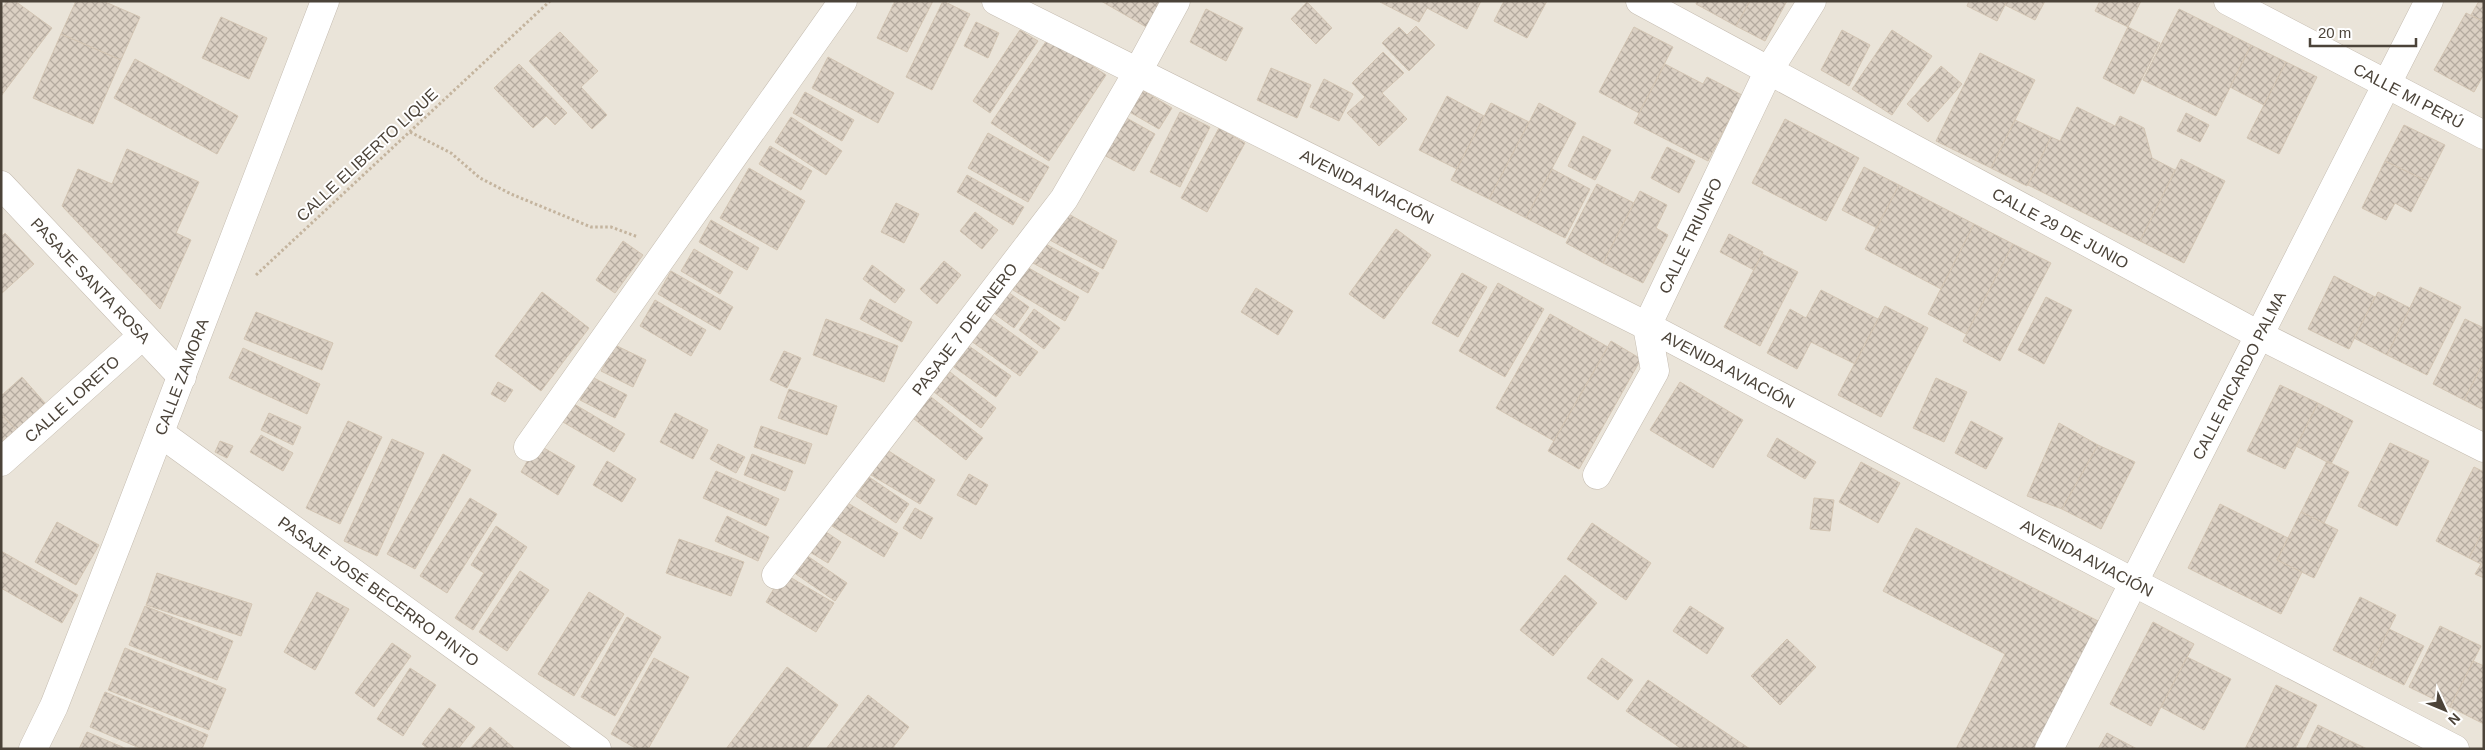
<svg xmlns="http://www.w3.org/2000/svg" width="2485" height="750" viewBox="0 0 2485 750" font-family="Helvetica,sans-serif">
  <defs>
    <pattern id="building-cross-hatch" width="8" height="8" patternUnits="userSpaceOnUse" patternTransform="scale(1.25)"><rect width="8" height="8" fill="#dbd0c3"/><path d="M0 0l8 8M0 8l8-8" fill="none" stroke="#b4aa9f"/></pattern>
  </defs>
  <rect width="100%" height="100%" fill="#f6f2eb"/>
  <path fill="#eae4d9" d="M1 1H2484V749H1Z"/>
  <path fill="url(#building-cross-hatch)" stroke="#d3c5b3" d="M7 1H15L52 28 1 96V9Z
    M76 1H103L140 17 121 60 61 34Z
    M895 1H933L907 52 877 38Z
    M943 1 970 14 932 90 906 77Z
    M1101 1H1162L1148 28Z
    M1481 1 1467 29 1427 8 1419 22 1380 2Z
    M1504 1H1547L1527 38 1494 21Z
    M1697 1H1750L1736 26 1696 4Z
    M1750 1H1787L1765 41 1736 26Z
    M1969 1H2007L1997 21 1967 6Z
    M2007 1H2045L2035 20 2005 5Z
    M2100 1H2141L2128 27 2095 11Z
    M2479 1H2484V22L2471 15Z
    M1307 2 1332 28 1316 44 1291 19Z
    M1206 9 1243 28 1226 61 1190 42Z
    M2179 9 2251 45 2216 116 2143 80Z
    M2466 13 2484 22V74L2474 92 2434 70Z
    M221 17 267 38 249 79 202 58Z
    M976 22 999 33 988 58 964 46Z
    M1416 26 1435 45 1409 71 1382 43 1399 27 1407 35Z
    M1634 27 1673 47 1639 113 1599 92Z
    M2128 27 2160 43 2134 94 2103 78Z
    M1020 30 1038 41 990 113 973 101Z
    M1842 30 1870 45 1849 86 1821 70Z
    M1892 30 1932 56 1892 115 1852 89Z
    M560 32 598 71 581 87 607 115 592 129 529 61Z
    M61 34 121 60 93 124 33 98Z
    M1049 37 1106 75 1049 161 991 123Z
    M2251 45 2286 62 2264 105 2230 87Z
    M1383 52 1404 73 1382 93 1407 119 1379 146 1347 113 1365 97 1352 83Z
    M1980 53 2035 80 1991 168 1936 141Z
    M828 57 894 93 878 123 812 88Z
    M135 59 238 116 217 154 114 98Z
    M2286 62 2317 77 2279 154 2247 138Z
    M519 64 567 113 555 125 546 116 533 128 494 88Z
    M1665 64 1703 84 1707 77 1742 95 1708 161 1634 123Z
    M1941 66 1962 84 1928 122 1907 104Z
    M1271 68 1311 85 1297 118 1257 100Z
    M1324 79 1353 94 1339 121 1310 107Z
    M1139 88 1172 108 1159 129 1126 110Z
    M805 92 854 120 842 141 793 113Z
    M1447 96 1484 116 1457 169 1419 150Z
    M1491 103 1529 122 1489 199 1451 180Z
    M1539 103 1576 123 1526 218 1489 199Z
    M2077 107 2115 126 2120 116 2144 128 2152 158 2175 170 2140 241 2028 185 2051 137 2060 141Z
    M1180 112 1210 127 1180 187 1150 172Z
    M2186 113 2209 125 2200 142 2177 131Z
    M1123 116 1155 134 1134 171 1102 154Z
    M791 117 842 151 826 175 775 142Z
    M1785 119 1859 158 1826 221 1752 183Z
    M2015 120 2051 137 2027 186 1991 168Z
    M2404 125 2445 145 2427 181 2385 161Z
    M1219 128 1245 143 1207 212 1181 198Z
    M988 133 1049 167 1028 202 968 168Z
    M1583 136 1611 150 1595 180 1568 166Z
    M770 146 812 171 801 190 759 164Z
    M1667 147 1695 161 1679 193 1651 178Z
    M127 149 199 182 176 233 191 240 160 309 62 206 78 169 112 184Z
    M2181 159 2225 181 2184 263 2140 241Z
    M2385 161 2427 181 2411 212 2395 203 2386 220 2362 208Z
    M1864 167 1899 185 1877 228 1842 210Z
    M749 168 805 201 777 250 720 218Z
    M1552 169 1590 189 1565 238 1526 218Z
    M967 175 1024 207 1013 225 957 192Z
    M1597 184 1634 203 1603 263 1566 243Z
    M1899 185 1974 224 1941 289 1865 249Z
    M1640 191 1667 205 1656 228 1668 235 1643 283 1603 263Z
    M896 203 919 214 904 243 881 232Z
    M1063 211 1117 241 1103 269 1048 239Z
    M975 212 998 230 982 249 960 231Z
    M711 220 759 248 747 270 699 242Z
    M1974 224 2013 244 1966 334 1928 314Z
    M1396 229 1431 255 1384 319 1349 294Z
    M5 233 34 264 1 294V237Z
    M1729 234 1763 252 1754 270 1720 252Z
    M623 241 643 255 615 293 596 280Z
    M1042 242 1099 273 1088 293 1031 262Z
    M2013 244 2051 263 2000 361 1963 341Z
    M694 249 733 272 720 294 681 271Z
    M1762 254 1798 272 1760 346 1724 327Z
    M944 261 961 275 937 304 920 289Z
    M872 265 905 290 895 303 863 279Z
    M1027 267 1079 297 1065 321 1013 290Z
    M671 271 733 307 720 330 658 294Z
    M1462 273 1487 287 1458 337 1432 323Z
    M2334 276 2375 297 2349 349 2308 329Z
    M1498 283 1544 309 1505 377 1459 351Z
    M2420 287 2461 307 2427 375 2387 355Z
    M1256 288 1293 311 1278 335 1241 312Z
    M1005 290 1029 307 1014 328 991 311Z
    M1821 290 1878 319 1855 364 1811 342 1797 369 1767 353 1790 309 1806 318Z
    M542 292 589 328 541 391 495 356Z
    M2378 292 2410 308 2387 355 2354 338Z
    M2046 297 2072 310 2044 364 2018 350Z
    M870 299 912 322 902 342 860 319Z
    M655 300 706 330 691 356 640 326Z
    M1885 306 1928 328 1881 417 1838 395Z
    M1034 309 1060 328 1044 349 1019 330Z
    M256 312 333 343 322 370 244 339Z
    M1550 314 1608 347 1554 441 1496 408Z
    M989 317 1038 352 1020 376 971 341Z
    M826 319 898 346 884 382 813 355Z
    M2465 319 2484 328V361L2464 400 2433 384Z
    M1611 341 1641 359 1579 469 1548 451Z
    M615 345 646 360 633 387 601 371Z
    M969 346 1011 376 996 397 954 367Z
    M243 348 320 384 307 414 229 378Z
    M784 351 801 358 787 388 770 380Z
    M2484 361V410L2464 400Z
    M950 372 996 408 981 428 934 392Z
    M22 377 45 403 16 430 1 414V396Z
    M592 377 627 395 615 418 580 400Z
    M1936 378 1967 392 1944 442 1913 428Z
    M498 382 513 390 505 402 491 394Z
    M1680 382 1743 420 1713 468 1650 430Z
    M2280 385 2318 403 2285 469 2247 451Z
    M789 389 837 406 827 435 778 418Z
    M926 393 983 438 966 460 909 415Z
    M2318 403 2353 421 2331 464 2296 446Z
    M574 404 625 434 614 452 563 422Z
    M269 413 301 427 293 445 261 430Z
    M675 413 708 430 693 459 660 442Z
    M1 414 16 430 1 443Z
    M348 421 382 437 340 524 306 508Z
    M1971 421 2003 438 1986 469 1955 453Z
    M2059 423 2098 445 2062 509 2027 496Z
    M761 426 812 444 805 464 754 447Z
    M261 435 293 453 283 471 250 452Z
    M1777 438 1816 462 1805 479 1767 456Z
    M392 439 424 453 377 556 344 541Z
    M220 441 233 446 227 458 215 452Z
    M2390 443 2429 461 2397 526 2358 506Z
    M537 444 575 466 558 495 521 472Z
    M718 444 745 457 736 473 710 459Z
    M2098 445 2135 462 2101 529 2062 509Z
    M887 450 935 480 920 504 871 475Z
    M443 454 471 470 415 569 387 554Z
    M752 454 793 471 785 491 744 475Z
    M607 461 636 479 622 502 593 485Z
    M2327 461 2349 472 2324 523 2301 512Z
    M1861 462 1900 483 1878 523 1839 502Z
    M2474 467 2484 472V529L2469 558 2436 541Z
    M716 471 779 499 766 526 703 498Z
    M969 474 988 485 976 505 957 495Z
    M869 477 909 504 896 523 856 496Z
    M470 498 497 514 447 593 420 576Z
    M1814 498 1834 500 1830 531 1810 529Z
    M846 502 898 533 884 557 832 526Z
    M2220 504 2288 538 2277 560 2302 572 2281 614 2188 568Z
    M915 508 933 518 921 539 903 528Z
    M2301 512 2338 530 2314 578 2277 560Z
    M727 516 769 537 758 561 715 541Z
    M57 522 99 545 76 585 35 562Z
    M1592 523 1651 563 1626 600 1567 559Z
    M496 526 527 547 473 630 455 618 484 573 471 565Z
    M1916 528 2102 623 2037 749H1956L2005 654 1883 591Z
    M2484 529V578L2475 574 2481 564 2469 558Z
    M823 530 841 542 828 563 808 551Z
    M679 539 744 562 731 596 666 573Z
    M1 551 78 595 62 623 1 588Z
    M806 555 847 583 835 601 793 572Z
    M520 571 549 590 507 651 479 632Z
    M157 573 252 604 241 636 146 605Z
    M783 573 834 603 816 632 766 602Z
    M1565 575 1597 603 1553 656 1520 630Z
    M317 592 349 609 315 670 284 652Z
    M589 592 624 614 574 696 538 674Z
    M2360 597 2396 615 2370 668 2333 650Z
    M145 606 233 641 217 680 129 645Z
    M1690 606 1724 628 1707 654 1673 631Z
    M627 617 661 637 615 716 581 697Z
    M2153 622 2194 644 2151 726 2110 704Z
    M2440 626 2481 646 2450 707 2409 687Z
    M2389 629 2424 646 2404 685 2370 668Z
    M1787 639 1816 667 1780 705 1751 676Z
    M392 643 411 656 374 707 355 693Z
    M125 648 226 689 209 730 108 690Z
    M2187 657 2231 679 2204 730 2161 707Z
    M654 658 689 677 648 749H637L611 734Z
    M1602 658 1633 680 1618 700 1587 678Z
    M2473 661 2484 666V724L2450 707Z
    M787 667 838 705 806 749H726Z
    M410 668 436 685 403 736 377 719Z
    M1648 680 1750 749H1682L1626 711Z
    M2276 685 2317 705 2295 749H2245Z
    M105 692 208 735 202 749H142L90 727Z
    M868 695 909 727 892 749H826Z
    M449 708 475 727 458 749H428L422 744Z
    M2318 725 2367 749H2306Z
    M490 727 515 749H470Z
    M87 732 127 749H79Z
    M2107 733 2137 749H2098Z"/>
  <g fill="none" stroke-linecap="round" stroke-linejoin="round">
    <g stroke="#c5bcb0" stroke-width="29">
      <g id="minor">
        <path id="s1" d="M996 1 1647 326 2133 582 2455 749"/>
        <path id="s2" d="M1640 1 2259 335 2484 448"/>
        <path id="s3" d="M2228 1 2484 135"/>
        <path id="s4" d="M1 185 182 377"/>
        <path id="s5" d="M160 433 597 749"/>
        <path d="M528 447 843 1"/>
        <path id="s6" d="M1 462 142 336"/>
        <path id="s7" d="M1597 475 1655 371 1647 326 1769 70 1812 1"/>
        <path id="s8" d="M776 575 1064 199 1137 73 1176 1"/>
        <path id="s9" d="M2049 749 2429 1"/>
      </g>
    </g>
    <g stroke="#c5bcb0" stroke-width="29">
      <g id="tertiary">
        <path id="s10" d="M33 749 54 706 121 534 325 1"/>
      </g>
    </g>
    <path stroke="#c4b49e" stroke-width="3" stroke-dasharray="2.5 2.5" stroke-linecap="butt" d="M410 132 451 153 480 178 511 194 591 227H611L638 237
      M256 275 550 1"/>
    <use href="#minor" stroke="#fff" stroke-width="28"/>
    <use href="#tertiary" stroke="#fff" stroke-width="28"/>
  </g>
  <g text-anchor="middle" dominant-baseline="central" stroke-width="4" stroke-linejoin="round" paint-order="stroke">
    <g font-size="16" fill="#4b4339" stroke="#fff">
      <text stroke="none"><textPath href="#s3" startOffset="204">CALLE MI PERÚ</textPath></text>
      <text transform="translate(367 155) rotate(-43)">CALLE ELIBERTO LIQUE</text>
      <text stroke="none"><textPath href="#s1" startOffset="415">AVENIDA AVIACIÓN</textPath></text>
      <text stroke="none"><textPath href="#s2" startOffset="478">CALLE 29 DE JUNIO</textPath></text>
      <text stroke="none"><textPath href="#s7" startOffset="265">CALLE TRIUNFO</textPath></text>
      <text stroke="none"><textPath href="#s4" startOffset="131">PASAJE SANTA ROSA</textPath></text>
      <text stroke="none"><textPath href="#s8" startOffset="310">PASAJE 7 DE ENERO</textPath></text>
      <text stroke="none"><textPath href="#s1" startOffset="820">AVENIDA AVIACIÓN</textPath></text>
      <text stroke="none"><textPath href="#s9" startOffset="419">CALLE RICARDO PALMA</textPath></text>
      <text stroke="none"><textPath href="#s10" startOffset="401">CALLE ZAMORA</textPath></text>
      <text stroke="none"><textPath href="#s6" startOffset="95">CALLE LORETO</textPath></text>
      <text stroke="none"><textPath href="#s1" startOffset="1225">AVENIDA AVIACIÓN</textPath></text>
      <text stroke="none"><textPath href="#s5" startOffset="270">PASAJE JOSÉ BECERRO PINTO</textPath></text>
    </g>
  </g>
  <rect width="2485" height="750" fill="none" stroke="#4b4339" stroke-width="5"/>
  <g transform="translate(2445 710) rotate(134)" stroke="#ffffff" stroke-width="4" paint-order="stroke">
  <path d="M0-4L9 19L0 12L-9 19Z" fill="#4b4339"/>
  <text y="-8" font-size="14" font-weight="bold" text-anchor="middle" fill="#4b4339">N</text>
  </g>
  <path d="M2310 38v8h106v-8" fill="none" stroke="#4b4339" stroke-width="2.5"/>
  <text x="2318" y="38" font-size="15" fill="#4b4339" stroke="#ffffff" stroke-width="4" paint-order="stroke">20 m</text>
</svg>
